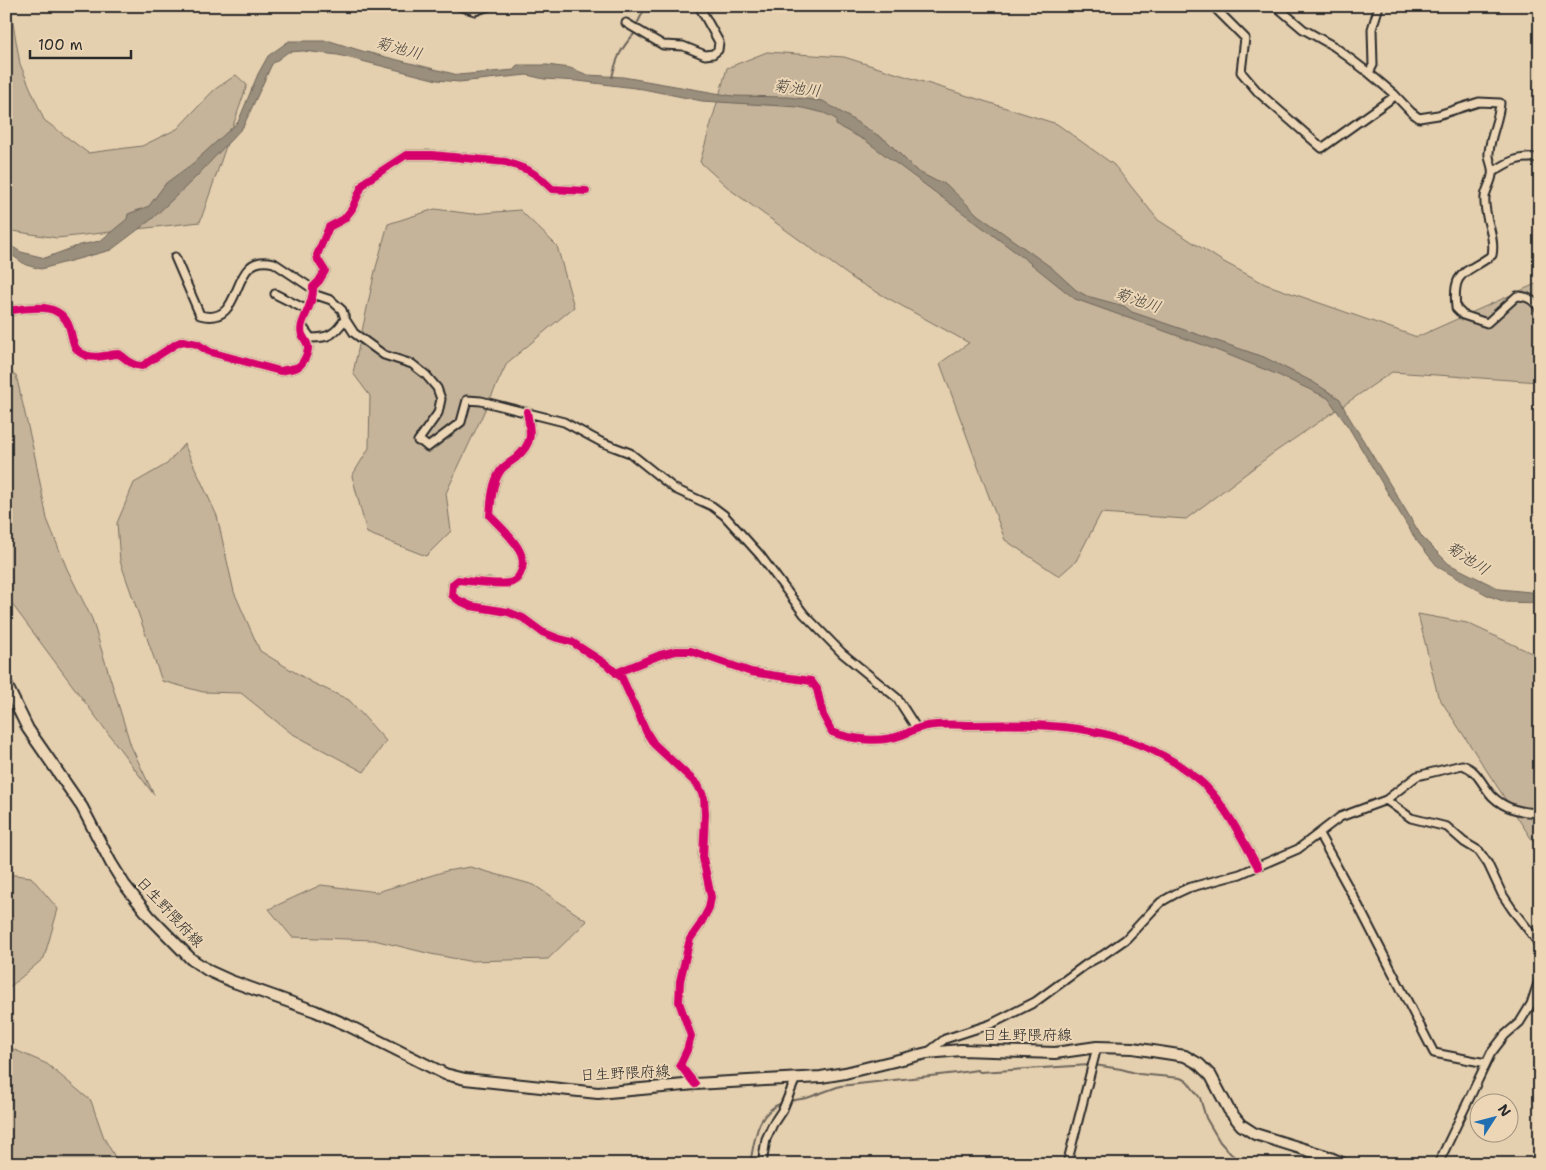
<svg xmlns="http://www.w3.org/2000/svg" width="1546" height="1170" viewBox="0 0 1546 1170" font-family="'Shantell Sans','Klee One',sans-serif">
  <rect width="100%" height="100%" fill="#e4cfaf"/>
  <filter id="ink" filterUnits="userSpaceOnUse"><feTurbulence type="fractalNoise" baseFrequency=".02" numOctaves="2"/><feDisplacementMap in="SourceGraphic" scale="10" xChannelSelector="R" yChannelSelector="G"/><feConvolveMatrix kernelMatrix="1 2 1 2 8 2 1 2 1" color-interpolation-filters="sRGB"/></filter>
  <g filter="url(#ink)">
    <path fill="#c6b49a" stroke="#787062" d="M6 6H10L20 64 44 120 88 153 142 146 177 129 214 90 236 75 247 85 200 222 57 238 6 230Z
      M767 52 844 57 1057 124 1114 165 1158 220 1222 261 1265 284 1417 337 1540 282V382L1392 372 1272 454 1186 519 1101 513 1076 561 1059 576 1005 540 940 363 969 343 855 280 732 191 700 162 727 68Z
      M435 209 472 214 520 210 557 246 574 307 507 363 446 493 451 531 426 556 367 533 352 476 369 448 370 396 353 373 375 271 388 224Z
      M6 371 16 375 35 457 47 519 67 569 92 619 131 746 154 795 6 596Z
      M184 444 217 516 234 592 260 651 311 682 349 700 386 741 364 772 291 733 241 693 203 692 162 681 120 561 117 523 134 483 167 464Z
      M1418 614 1467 623 1540 657V852L1438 696Z
      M470 867 534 885 587 921 548 959 468 961 431 954 374 940 292 937 269 909 321 885 377 892 446 871Z
      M6 874 31 877 58 909 44 958 11 986H6Z
      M6 1046 47 1064 91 1101 104 1138 119 1164H6Z"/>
    <path fill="#9a8e7b" stroke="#6e665b" d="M289 41H330L362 51 458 75 514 70 517 65H547L570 68 588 75 623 77 733 96 788 97 823 101 887 141 917 171 938 182 946 184 978 215 1052 268 1076 290 1087 296 1124 306 1132 312 1264 357 1313 382 1340 399 1346 412 1422 537 1449 564 1473 576 1500 589 1540 593V603L1506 602 1489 596 1438 567 1416 540 1349 428 1328 398 1276 374 1206 346 1075 299 1025 259 866 141 836 125V119L824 113 798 107 702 101 643 89 578 81 544 79 527 75 459 82 437 80 338 55 303 51 288 52 272 64 243 127 195 178 152 219 111 250 41 269 26 265 6 251V243L21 252 45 258 80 245 100 241 127 219 128 214 149 206 166 183 192 164 238 122 258 74 268 56Z"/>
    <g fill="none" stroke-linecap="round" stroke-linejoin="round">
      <path stroke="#6e665b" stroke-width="2" d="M636 26 646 6
        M612 77C617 57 621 48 635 33L634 31
        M1094 1065 1121 1069 1139 1074 1180 1078 1187 1081 1200 1098 1206 1118 1220 1142 1231 1154 1244 1164
        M789 1101 807 1098 840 1086 957 1073 977 1070 980 1072 996 1071 1090 1065
        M750 1164C755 1138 756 1112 784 1102"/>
      <g stroke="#2b2b2b" stroke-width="11">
        <path id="street" d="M459 6 475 11 489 6
          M1213 6 1245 38 1241 72 1258 92 1322 148 1395 96
          M1276 6 1303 29 1335 47 1369 73 1394 94 1411 112 1419 118 1438 115 1479 102 1500 103C1499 120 1490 136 1489 153 1488 161 1494 166 1492 175 1491 183 1486 189 1485 197 1483 216 1496 236 1492 255 1465 275 1452 269 1456 308L1463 315 1487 323 1517 296C1528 296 1533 300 1540 309
          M626 23 663 45 683 46 705 55 713 54 718 50 719 42 699 6
          M1369 73 1373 65 1372 29 1379 6
          M1493 172C1511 160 1518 157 1540 158
          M175 257 200 315C248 328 226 251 274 263L313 289
          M275 294 307 310
          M313 294 331 300 342 310 345 319 354 333 384 355 412 364 426 375 437 388 441 399 438 413 418 441 422 442 428 447 461 422 467 400 481 401 564 422 601 442 630 453 675 489 712 506 724 515 760 555 804 614 842 653 897 698 917 729
          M6 311C31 308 64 299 71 333 73 341 74 349 81 353 94 361 107 354 119 354 127 359 131 366 142 366L176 344 183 341 197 344 210 352 280 371C285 370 290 369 295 368 299 367 302 364 304 360 316 339 297 342 302 324 306 312 314 300 313 287L319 281 325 271 318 260 317 255 329 227 344 219 352 209 362 186 366 181 406 155H432L506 162 528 170 539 177 552 189 586 191
          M302 326 311 338C329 338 335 334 345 319
          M527 412C531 433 534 442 516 458 511 462 505 465 501 470 492 482 491 501 490 516 503 530 532 553 520 574 518 578 514 582 509 583 499 585 469 581 458 580L453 584 452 595 458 600 471 606 508 612 523 618 542 632 557 638 572 642 606 664 622 678 647 733 654 744 698 785 704 798 705 814 703 858 711 897 709 908 700 925 690 939 680 981 679 1002 691 1036 687 1050 680 1065 695 1084
          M616 673 660 655 676 651H691L751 672 811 681 817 689 823 715 832 732C852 740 881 743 902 735 910 732 918 727 927 726 943 723 960 725 976 725 1044 723 1115 725 1174 762 1186 770 1200 779 1209 790 1229 812 1243 841 1258 867
          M1386 800 1411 818 1447 827 1464 842 1479 851 1488 864 1502 894 1512 909 1537 941 1540 952
          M1319 834 1357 903 1434 1053 1486 1063
          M927 1053 945 1039 991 1024 1035 1002 1088 963 1103 955 1126 939 1152 911 1161 902 1175 894 1188 888 1240 874 1298 849 1340 817 1386 800 1417 776 1462 765C1477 769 1482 785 1492 796 1504 808 1523 814 1540 812
          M762 1164 766 1139 773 1124 783 1109 796 1078
          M1067 1164 1097 1047
          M1438 1164 1491 1053 1505 1035 1520 1022 1531 1004 1540 977"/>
      </g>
      <g stroke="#2b2b2b" stroke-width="14">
        <path id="secondary" d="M6 684 28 729 82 807 111 863 124 884 150 917 191 959 209 971 231 981 315 1011 347 1025 445 1074 465 1079 598 1093 695 1084 821 1077 845 1073 927 1053 961 1050 1055 1053 1097 1047 1133 1048 1185 1056 1199 1064 1211 1076 1229 1110 1241 1125 1255 1134 1326 1156 1344 1164"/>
      </g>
      <use href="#street" stroke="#ecd6b5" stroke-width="7"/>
      <use href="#secondary" stroke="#ecd6b5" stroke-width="10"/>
      <g stroke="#ecd6b5" stroke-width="11">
        <path id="cycleway" d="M6 311C31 308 64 299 71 333 73 341 74 349 81 353 94 361 107 354 119 354 127 359 131 366 142 366L176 344 183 341 197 344 210 352 280 371C285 370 290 369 295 368 299 367 302 364 304 360 316 339 297 342 302 324 306 312 314 300 313 287L319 281 325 271 318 260 317 255 329 227 344 219 352 209 362 186 366 181 406 155H432L506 162 528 170 539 177 552 189 586 191
          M527 412C531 433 534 442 516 458 511 462 505 465 501 470 492 482 491 501 490 516 503 530 532 553 520 574 518 578 514 582 509 583 499 585 469 581 458 580L453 584 452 595 458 600 471 606 508 612 523 618 542 632 557 638 572 642 606 664 622 678 647 733 654 744 698 785 704 798 705 814 703 858 711 897 709 908 700 925 690 939 680 981 679 1002 691 1036 687 1050 680 1065 695 1084
          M616 673 660 655 676 651H691L751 672 811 681 817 689 823 715 832 732C852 740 881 743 902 735 910 732 918 727 927 726 943 723 960 725 976 725 1044 723 1115 725 1174 762 1186 770 1200 779 1209 790 1229 812 1243 841 1258 867"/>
      </g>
      <use href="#cycleway" stroke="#d6006c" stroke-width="8"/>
    </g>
  </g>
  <g text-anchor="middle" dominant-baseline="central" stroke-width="4" stroke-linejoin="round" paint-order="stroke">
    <g font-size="15" fill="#2b2b2b" stroke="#ecd6b5">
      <text transform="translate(170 912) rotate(47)">日生野隈府線</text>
      <text x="1027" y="1035">日生野隈府線</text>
      <text transform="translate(625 1073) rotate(-3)">日生野隈府線</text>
    </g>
    <g font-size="16" font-style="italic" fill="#47443f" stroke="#ecd6b5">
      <text transform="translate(399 48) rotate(15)">菊池川</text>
      <text transform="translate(797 88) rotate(7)">菊池川</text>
      <text transform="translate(1138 300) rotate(19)">菊池川</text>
      <text transform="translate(1468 558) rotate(33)">菊池川</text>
    </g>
  </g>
  <rect width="1546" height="1170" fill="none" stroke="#ecd6b5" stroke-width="25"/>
  <rect x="12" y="12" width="1521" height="1145" fill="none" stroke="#2b2b2b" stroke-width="2" filter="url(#ink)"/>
  <g transform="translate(1494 1118) rotate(54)"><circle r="24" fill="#ecd6b5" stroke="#9f927e"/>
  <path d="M0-4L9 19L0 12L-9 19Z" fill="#1f6fb2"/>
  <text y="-8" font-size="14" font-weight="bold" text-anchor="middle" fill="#2b2b2b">N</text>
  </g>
  <path d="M30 50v8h101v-8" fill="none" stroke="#2b2b2b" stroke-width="2.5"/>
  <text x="38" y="50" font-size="15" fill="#2b2b2b" stroke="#ecd6b5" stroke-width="4" paint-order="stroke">100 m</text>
</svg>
